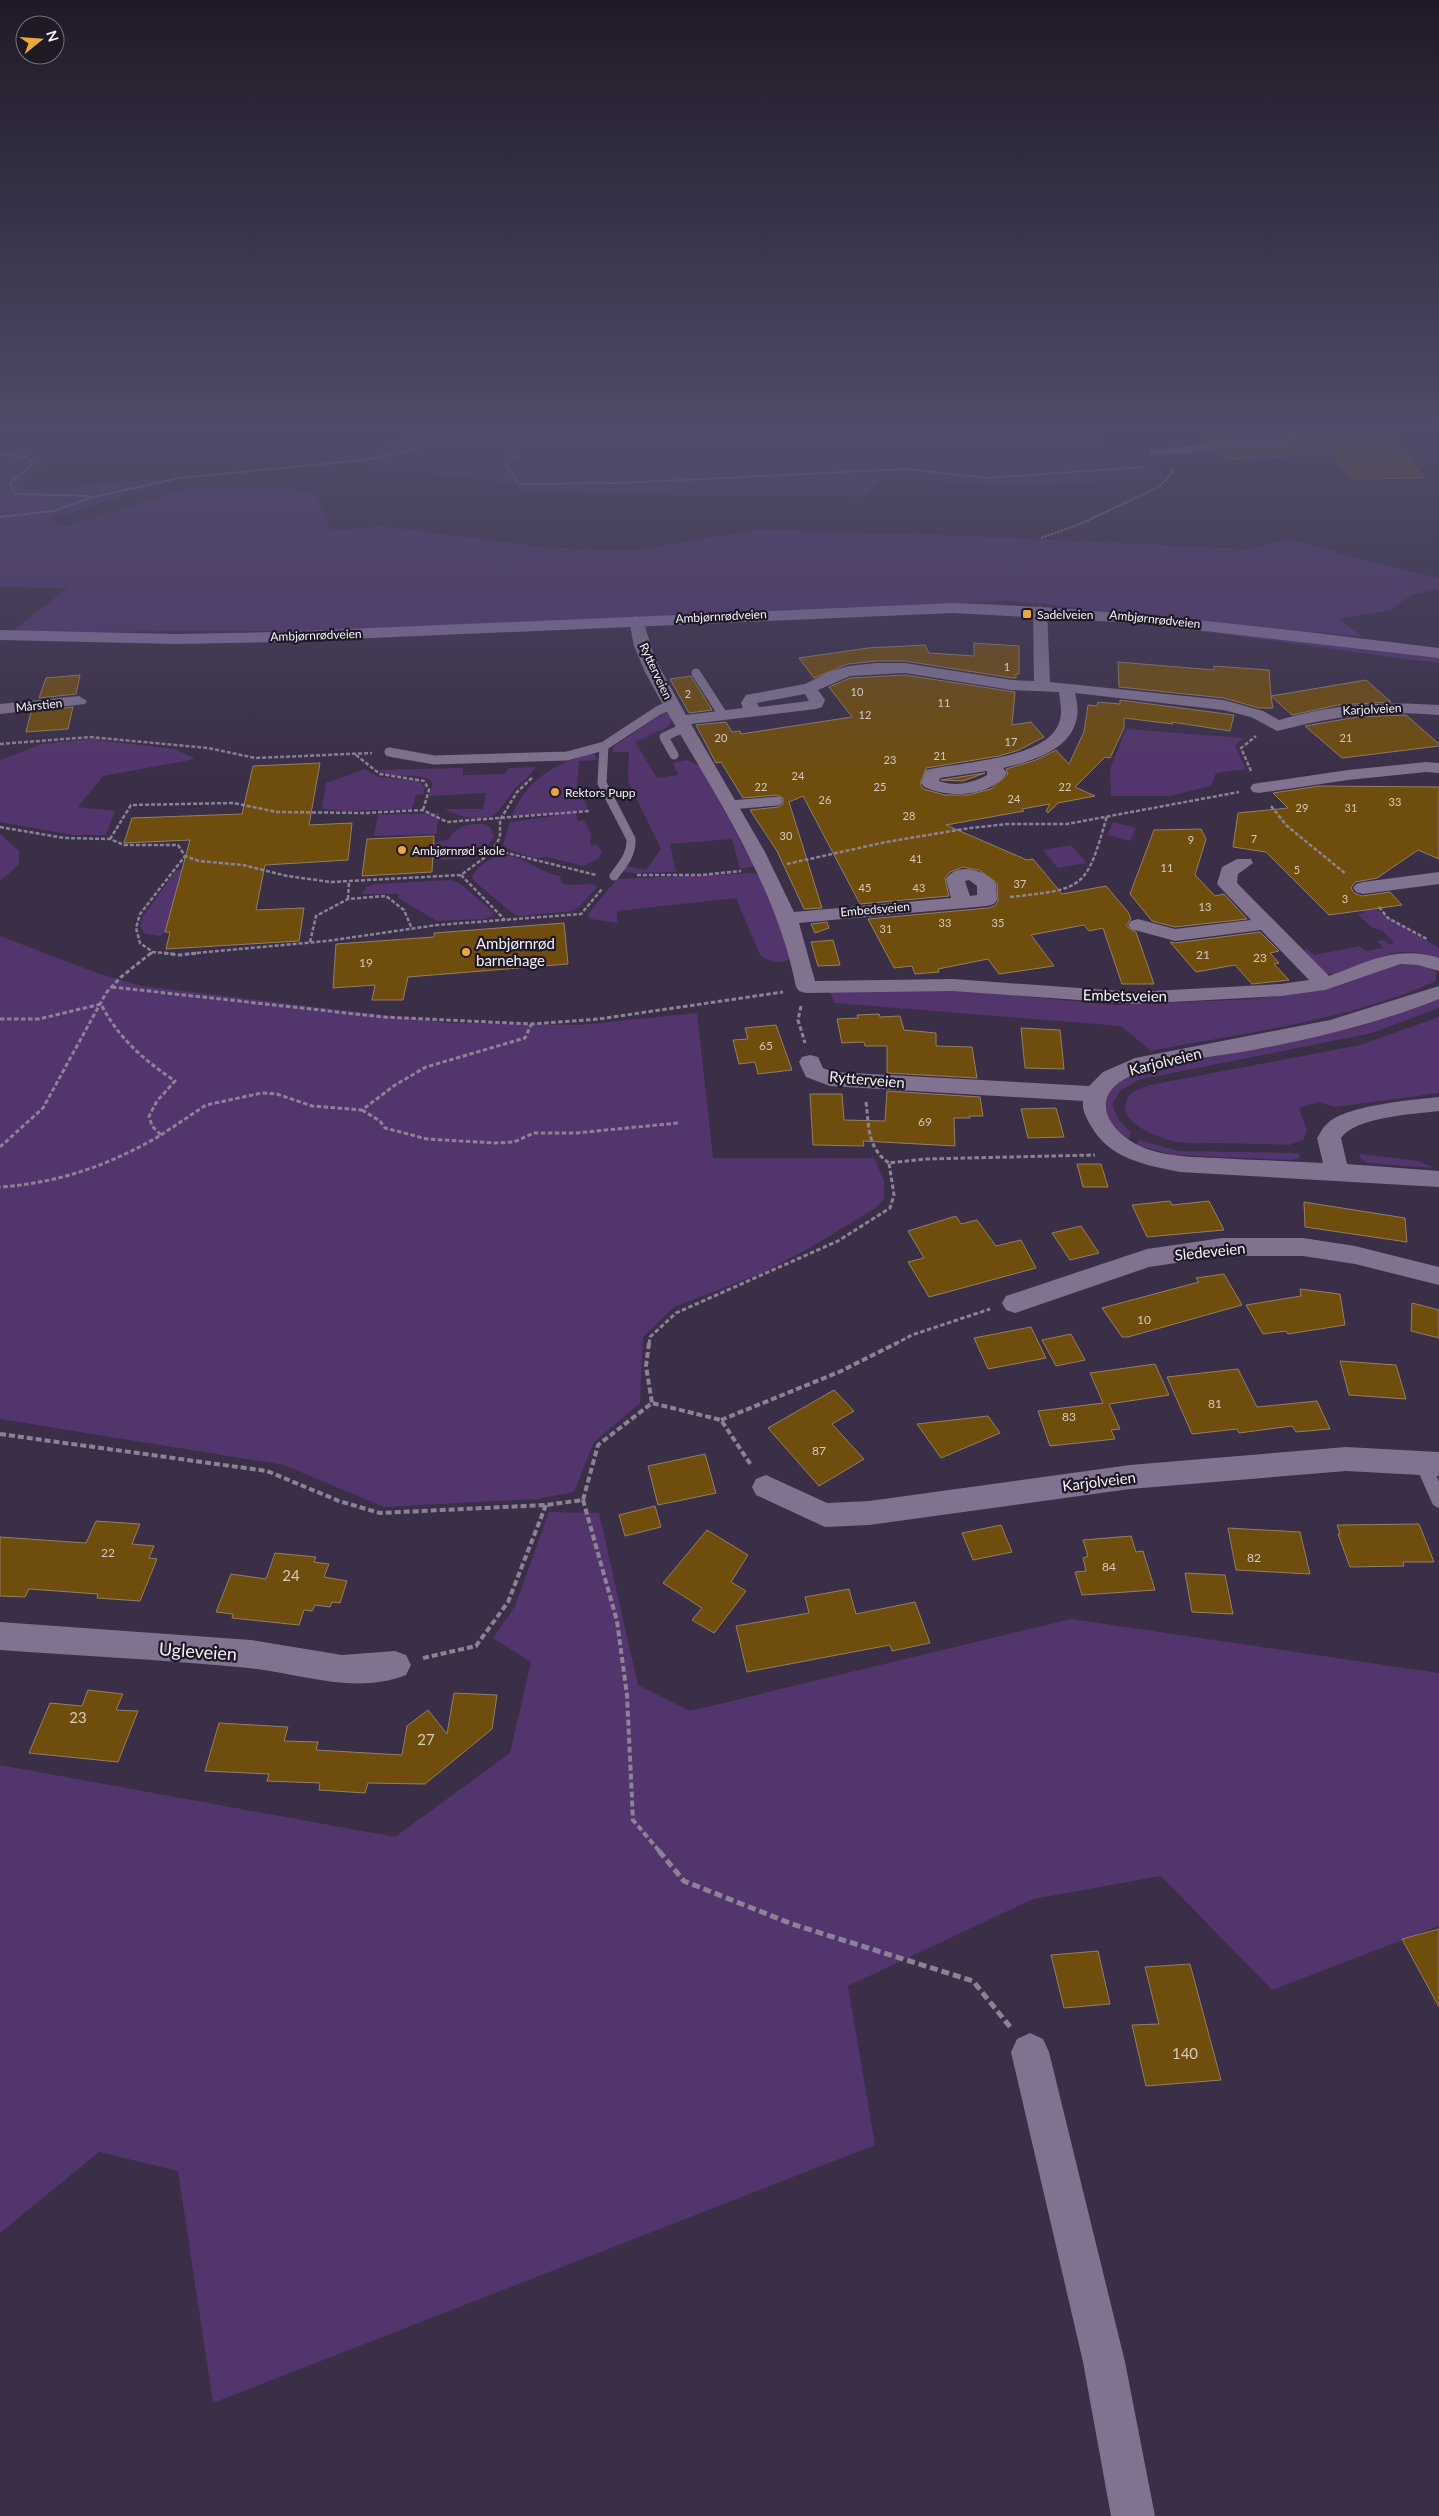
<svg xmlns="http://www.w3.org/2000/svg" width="1439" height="2516" viewBox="0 0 1439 2516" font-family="Lato,sans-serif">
  <rect width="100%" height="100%" fill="#3b2e47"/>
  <path fill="#53356e" d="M453 428H1027L1103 439 1096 455 1151 461 1166 478 1017 486 884 478 865 497 540 493 521 489 516 485C454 475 394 470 333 458Z
    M0 446 54 458 21 483 26 490 183 477 49 519 65 527 198 485 229 489 274 486 316 495 331 531 381 526 542 547 627 551 758 530 943 535 1248 549 1287 539 1439 579V589L1411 595 1390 610 1338 619 1363 637 1010 601 803 609 347 631 11 632 68 588 0 587Z
    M1097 617 1439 657V663C1324 649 1210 630 1095 620Z
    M670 713 673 717 668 727 635 742 657 778 678 775 673 763 686 760 700 766 754 866 740 869 732 839 670 844 676 872 633 873 623 871 626 866 646 870 661 849 628 781 629 752H613V747L662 714Z
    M1126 729 1243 738 1235 746 1246 769 1216 773 1211 786 1170 796H1111L1110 769Z
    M98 738 103 741 175 749 195 759 103 776 78 807 115 811 106 835H73L0 822V760L42 744Z
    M594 753 598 760 579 761 577 785 588 809 575 811 578 821 584 820 591 834 590 844 598 846 602 852 599 858 584 866 546 857 534 858 507 849 503 845 510 822 554 816 552 813 512 816C527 778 556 763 594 753Z
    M536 767C530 776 521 782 514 790 508 797 504 805 497 812 485 824 458 817 445 809H483L486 793 429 796 433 783C419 769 393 782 377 770L463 768V775L504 774 509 768Z
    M365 769 378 777 419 781 425 787 424 794 416 795 412 809 346 811 322 809 326 783Z
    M439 813 436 834 374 836 378 815Z
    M1113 822 1136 828 1130 841 1107 835Z
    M485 824 490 827 494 836C479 864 459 859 432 860L433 843 448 840C458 824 468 824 485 824Z
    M0 834 19 851V865L0 881Z
    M1071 845 1087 863 1058 868 1043 850Z
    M504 855C525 857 540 873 560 876L562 883 566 885 594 884 597 887 579 907 572 911 522 916 515 915 475 882 472 877C477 865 492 857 504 855Z
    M186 866 179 881 165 932 160 936 145 934 140 926 143 916 175 872Z
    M753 873 763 878 794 957C781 964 772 964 760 955L736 898 617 911V923L591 919 588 914 617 879Z
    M451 880 461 884 493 912 492 916 484 919 437 921 398 898 399 894H362L366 887 375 884Z
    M1374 908 1439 948V959C1427 955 1414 951 1401 952 1374 953 1349 985 1321 971 1314 967 1308 961 1303 956L1306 948 1314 955 1360 946 1366 951 1383 948 1377 941 1384 940 1389 944 1394 943 1383 931 1371 927 1358 914 1365 913 1363 910Z
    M0 936 97 973 142 986 449 1023 580 1025 697 1013 713 1158H874L884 1181V1200L874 1209 813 1246 762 1273 674 1307 643 1337 640 1403 594 1442 574 1492 536 1499 384 1507 284 1465 0 1419Z
    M1403 964 1427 966 1436 972V981C1347 1021 1246 1032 1151 1051L1121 1026 835 1003 829 991 951 990 1117 1005 1254 999 1330 988Z
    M1439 999V1008L1372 1033 1138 1080 1120 1091 1112 1104 1118 1119 1131 1133 1129 1138 1124 1140 1109 1123 1104 1096 1124 1077 1145 1070 1351 1029 1387 1018Z
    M1439 1017V1093L1335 1107 1318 1102 1299 1108 1307 1131 1303 1140 1289 1145C1263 1144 1237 1143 1211 1143 1200 1143 1187 1144 1176 1142 1160 1138 1120 1125 1126 1102 1129 1091 1140 1089 1150 1085L1360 1045Z
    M1139 1140 1179 1151 1298 1153 1300 1155 1299 1158 1292 1160 1173 1155 1137 1145Z
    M1360 1154 1417 1161 1434 1168 1367 1163 1359 1157Z
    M549 1512 599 1513 638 1685 690 1711 1071 1619 1439 1673V1926L1272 1990 1161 1876 1033 1899 848 1986 875 2145 213 2403 178 2171 99 2152 0 2233V1765L395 1837 510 1753 531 1662 493 1638 515 1606Z"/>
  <path fill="#6f4d0d" stroke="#927f63" d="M1215 428H1295L1291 432 1275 437 1208 441 1199 431 1218 430Z
    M1307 428 1350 430 1356 439 1392 437 1424 478 1353 479 1331 454 1226 459 1217 450 1277 447 1298 441Z
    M974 643 1019 646V674H1016V678H1012L905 661H876L848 664 814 678 799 658 868 648 925 645 929 653 974 656Z
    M1118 662 1214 670V666L1269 670 1271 696 1366 680 1391 702 1338 705 1292 715 1271 696 1273 708H1259L1224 698 1119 687Z
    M80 675 76 694 39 698 46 678Z
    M905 675 1015 692 1012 725 1031 722 1044 737 1019 750 999 756 926 768 920 784 923 789 945 795H968L991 789 1008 774 1006 769 1036 760 1056 750 1069 764 1084 732 1088 705 1097 706 1098 702 1120 704V700L1234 715 1230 731 1172 722 1173 724 1124 718V728L1110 758 1105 757 1075 787 1095 796 1058 803 1048 813 1046 811 1050 804 1022 809 1024 811 946 825 1027 860 1033 859 1062 894 1106 886 1128 912 1131 919 1126 926 1136 932 1154 984H1122L1103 928 1089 931 1084 925 1031 935 1054 966 999 974 988 959 938 969 939 972 915 974 912 966 894 968 868 919 988 908 995 906 998 901 997 883 979 870 963 867 950 872 945 878 949 896 860 904 803 796 789 802 822 908 804 909 777 851 750 810 779 807 783 804V798L777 795 743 798 721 762 716 763 696 725 726 722 732 732 740 731 741 734 852 717 829 687 850 678Z
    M691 676 712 710 689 713 670 679Z
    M73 707 68 729 26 732 31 712Z
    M1406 715 1439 744V746L1342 758 1305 726 1357 717Z
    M320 763 309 825 352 823 348 860 265 865 256 910 304 908 299 941 166 949 170 932H165L190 840 124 843 132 818 242 814 253 766Z
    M985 773 963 781 941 780Z
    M1319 786 1439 787V859L1418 850 1377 878 1355 882 1351 888 1354 893 1362 896 1390 892 1402 905 1329 915 1266 852 1233 847 1238 813 1288 808 1273 793Z
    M1201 829 1206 839 1195 875 1215 896 1224 894 1247 919 1175 927 1152 921 1130 894 1154 830Z
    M434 836 432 872 362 876 367 839Z
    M827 922 829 928 815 933 811 924Z
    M564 923 568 964 408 977 403 1000H372L375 985 333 988 336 944 434 937V933Z
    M1260 932 1279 951 1270 953 1279 963 1274 964 1289 980 1252 984 1235 965 1196 972 1170 942 1175 943Z
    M833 940 840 965 818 966 811 942Z
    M879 1014 880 1017 900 1016 904 1030 936 1033V1046L972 1047 977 1078 887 1073V1046H865L864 1042 842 1043 837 1019 858 1018 857 1015Z
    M776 1025 792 1070 758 1074 755 1062 739 1064 733 1040 748 1039 745 1028Z
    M1021 1028 1060 1030 1064 1069 1025 1068Z
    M887 1091 980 1097 983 1116H969L970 1118H954L955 1146 863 1141 864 1146 813 1145 810 1094H842L844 1120 885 1121Z
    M1056 1108 1064 1137 1028 1138 1021 1109Z
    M1077 1164H1101L1108 1187H1083Z
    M1170 1201 1172 1205 1209 1201 1224 1230 1147 1237 1132 1205Z
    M1304 1202 1405 1218 1407 1242 1305 1227Z
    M956 1216 961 1224 977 1220 996 1246 1021 1240 1036 1268 929 1297 908 1262 924 1258 908 1231Z
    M1081 1226 1099 1253 1070 1260 1052 1233Z
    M1224 1274 1242 1305 1128 1337H1122L1102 1308 1199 1282 1196 1278Z
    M1300 1289 1340 1294 1345 1325 1288 1334 1286 1331 1263 1334 1246 1305 1301 1296Z
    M1412 1303 1439 1310V1338L1411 1331Z
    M1031 1327 1046 1358 988 1369 974 1338Z
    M1071 1334 1085 1360 1056 1366 1042 1340Z
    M1340 1361 1396 1365 1406 1399 1349 1395Z
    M1155 1364 1169 1395 1109 1404 1120 1429 1111 1430 1115 1439 1050 1446 1038 1411 1103 1403 1090 1373Z
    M1238 1369 1257 1407 1317 1401 1330 1429 1296 1432 1292 1426 1239 1433 1237 1429 1192 1434 1167 1377Z
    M834 1390 854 1411 832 1424 864 1459 819 1486 768 1428Z
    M988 1416 1000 1433 941 1458 917 1424Z
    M705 1454 716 1493 658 1505 648 1466Z
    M655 1506 661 1527 625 1536 619 1515Z
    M96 1521 140 1524 132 1544 154 1546 149 1558 157 1559 140 1601 97 1598 98 1594 29 1589 25 1597 0 1596V1537L86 1543Z
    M1419 1524 1434 1562H1403L1404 1566 1350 1567 1338 1534H1340L1337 1525Z
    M1001 1525 1012 1552 973 1560 962 1533Z
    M1228 1528 1300 1532 1310 1574 1236 1570Z
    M707 1530 748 1555 731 1582 746 1591 714 1633 692 1620 702 1608 663 1583Z
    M1131 1536 1136 1552 1143 1551 1155 1590 1082 1595 1075 1572 1086 1571 1083 1558 1088 1556 1083 1540Z
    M275 1553 316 1557 314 1562 329 1564 324 1577 347 1581 340 1603 332 1602 330 1607 315 1605 312 1611 304 1610 299 1625 232 1618 233 1614 216 1612 231 1574 266 1579Z
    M1185 1573 1225 1575 1233 1614 1192 1612Z
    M849 1589 856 1614 915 1602 930 1643 892 1651 890 1645 747 1672 736 1626 809 1613 805 1597Z
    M88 1690 123 1694 116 1710 138 1711 118 1762 29 1753 50 1703 82 1706Z
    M454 1693 497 1695 492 1729 425 1784 368 1783 365 1793 319 1790 320 1783 267 1781 269 1774 205 1771 219 1723 288 1727 284 1741 318 1742 316 1750 402 1755 407 1726 428 1710 447 1734Z
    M1439 1929V2007L1402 1939Z
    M1098 1951 1110 2004 1064 2008 1051 1955Z
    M1190 1964 1221 2080 1146 2086 1132 2025 1159 2024 1145 1967Z"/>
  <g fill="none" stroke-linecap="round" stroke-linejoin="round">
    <path stroke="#8c8296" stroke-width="2" stroke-dasharray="2.5 1" stroke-linecap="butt" d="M446 439 510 447 518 454 507 462V466L518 483 526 484 621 483 907 469 986 478 1144 467
      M0 454 27 457 33 464 10 483 15 494 90 496
      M0 517 53 511 93 497 179 478 364 460C399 454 434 446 465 428
      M1041 538 1080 524 1159 487 1173 472 1169 469"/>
    <path stroke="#8c8296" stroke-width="2.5" stroke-dasharray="4 2" stroke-linecap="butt" d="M0 744 90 737 208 748 255 758 372 753
      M356 755 380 774 424 781 429 790 423 810
      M1251 771 1241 748 1256 736
      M1271 806 1287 826 1346 874
      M0 827 64 838 110 839 124 845H178L185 856 199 861 243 865 287 876 331 882 461 875 492 852 500 837V820L517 792 533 777
      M110 839 131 805 234 803 277 812 364 813 423 810 447 822 589 811
      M492 852 507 853 596 875
      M787 864 886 842 970 828 1008 824H1067L1239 792
      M461 875 505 920
      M637 875H701L741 871
      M1010 897C1085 889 1086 889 1107 816
      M348 899 349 882
      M1379 907 1388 918 1427 939
      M310 942 316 916 348 899 386 896 404 910 412 929
      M150 954 153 952
      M174 954 153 952 140 943 136 928 140 914 185 856
      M185 954 327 941 437 925 581 914 602 889"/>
    <path stroke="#8c8296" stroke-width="3" stroke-dasharray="4.5 2.5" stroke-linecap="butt" d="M164 953 179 955 198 953
      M112 987 383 1017 532 1024 599 1019 783 992
      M801 1006 798 1020 805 1043
      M0 1019H39L101 1004C118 1038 144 1060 175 1081L157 1101 149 1116 152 1126 161 1135C110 1165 59 1183 0 1187
      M866 1102C869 1126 867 1148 889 1163
      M362 1110 380 1121 385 1128 427 1139 495 1143 514 1142 534 1133H576L678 1123
      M161 1135 206 1105 262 1093 277 1094 312 1106 362 1110 395 1085 426 1067 525 1038 531 1025
      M0 1147 43 1108 106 993 121 977 151 953
      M649 1344 650 1337 676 1313 838 1241 890 1208 894 1195 889 1163 925 1159 1095 1155
      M895 1344 912 1335 990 1309"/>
    <path stroke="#8c8296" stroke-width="4" stroke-dasharray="6 3" stroke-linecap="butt" d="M649 1343 646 1366 652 1403
      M721 1420 839 1372 897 1343
      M0 1434 267 1471 339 1501 380 1513 546 1505 583 1500 598 1445 652 1403 721 1420 751 1465
      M583 1500 617 1621 627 1695 633 1820 660 1852
      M423 1658 476 1646 508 1602 546 1505"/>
    <path stroke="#8c8296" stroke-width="5" stroke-dasharray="8 4" stroke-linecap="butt" d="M659 1851 684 1881 792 1924 973 1981 1011 2028"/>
    <path stroke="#817390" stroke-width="7" d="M1154 452 1188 450 1220 444 1276 442 1294 437 1302 428"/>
    <path stroke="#817390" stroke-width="9" d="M696 673 723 715
      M604 746 602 783 631 839C632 854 623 864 614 876
      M389 752 434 760 567 756 604 746 659 710 672 705
      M674 755 664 737 685 727
      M729 805 778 801"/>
    <path stroke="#817390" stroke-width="15" d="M1423 1464 1439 1500"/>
    <path fill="#817390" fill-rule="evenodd" d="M1355 428H1433L1427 432H1361Z
      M1040 606 1047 610 1050 682 1224 700 1263 711 1279 720C1332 704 1384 701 1439 705V715C1377 710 1337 716 1277 731L1251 717 1223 710 1075 693C1077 702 1079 712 1076 721 1069 751 1029 762 1003 768L1007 773C989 798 949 798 924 787L921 783 926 770C958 762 1046 760 1059 723 1063 713 1060 702 1059 692L1012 690 905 673 850 676 818 690 825 700 822 707 816 709 691 724 765 852 794 912 951 898 946 879C957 862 985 869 996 884L997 900 994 904 987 906 799 923 815 981 953 979 1135 992 1281 984 1309 980 1261 930 1175 941 1131 929 1128 925 1131 921 1138 919 1175 929 1251 920 1217 884 1222 867 1237 859H1251L1253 863 1238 874 1237 883 1329 976C1369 962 1395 945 1439 958V971L1418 965 1401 964 1325 990 1281 996 1135 1004 953 991 806 993 799 991 796 987C774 873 699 773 645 672L634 646 629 620 636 616 643 620 655 659 686 715 743 708 741 703 746 695 805 684 829 672 849 666 876 663H905L1012 680 1034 681 1033 610ZM805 694 809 701 759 707 757 703ZM987 771V775C973 783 955 787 939 781L940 778ZM969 880 977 886V895L970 896 965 881Z
      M79 696 87 701 85 704 0 714V704Z
      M1426 762 1439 763V773L1426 772 1348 780 1259 793 1253 792 1250 788 1253 784 1259 783 1348 770Z
      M1439 872V884L1363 894 1356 892 1353 888 1356 884 1363 882Z
      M1439 986V999C1379 1023 1317 1038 1253 1050 1216 1057 1170 1060 1135 1074 1082 1095 1110 1137 1150 1150 1171 1157 1195 1157 1217 1158 1252 1160 1288 1161 1323 1163L1317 1138C1320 1134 1322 1128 1326 1125 1343 1105 1413 1100 1439 1097V1111C1415 1114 1355 1117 1341 1138L1347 1164 1439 1171V1187L1180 1172C1145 1165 1110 1159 1091 1126 1086 1118 1082 1110 1083 1101L830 1086 806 1077 799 1062 802 1057 810 1055 818 1057 823 1068 833 1072 1089 1086 1103 1072 1135 1058 1330 1020Z
      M1222 1238H1303L1355 1246 1439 1267V1285L1355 1264 1303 1256H1222L1149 1267 1015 1313 1006 1310 1002 1303 1006 1296 1147 1249Z
      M1346 1447 1439 1452V1476L1346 1471 1130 1489 869 1525 825 1527 756 1495 752 1487 756 1479 766 1475 827 1503 869 1501 1130 1465Z
      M0 1622 251 1640 342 1655 395 1651 406 1655 411 1665 406 1675C354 1695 302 1674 249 1668 167 1660 83 1656 0 1650Z
      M1030 2033 1043 2039 1049 2052 1125 2362 1155 2516H1111L1083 2362 1011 2052 1017 2039Z"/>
    <path fill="#87709e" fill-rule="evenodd" d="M953 603C1116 608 1277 628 1439 648V658L1136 623 953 613 279 642 176 644 0 640V630L176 634 279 632Z"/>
  </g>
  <linearGradient id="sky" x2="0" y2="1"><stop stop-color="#201927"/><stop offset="0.55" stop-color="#4f4c69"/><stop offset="1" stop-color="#4f4c69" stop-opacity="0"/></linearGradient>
  <rect width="1439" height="780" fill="url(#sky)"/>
  <g fill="#eba939" stroke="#1f1925" stroke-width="2">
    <rect x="1022" y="609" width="10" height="10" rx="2.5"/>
    <circle cx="555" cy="792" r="5"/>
    <circle cx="402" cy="850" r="5"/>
    <circle cx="466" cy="952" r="5"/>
  </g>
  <g text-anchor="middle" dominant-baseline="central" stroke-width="4.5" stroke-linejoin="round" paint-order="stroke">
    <g font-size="11" fill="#d6c9c2">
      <text x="1007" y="666">1</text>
      <text x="857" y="691">10</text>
      <text x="688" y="693">2</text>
      <text x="944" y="702">11</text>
      <text x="865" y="714">12</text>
      <text x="721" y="737">20</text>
      <text x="1346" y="737">21</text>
      <text x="1011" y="741">17</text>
      <text x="940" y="755">21</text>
      <text x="890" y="759">23</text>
      <text x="798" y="775">24</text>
      <text x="761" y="786">22</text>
      <text x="880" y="786">25</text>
      <text x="1065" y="786">22</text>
      <text x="1014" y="798">24</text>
      <text x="825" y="799">26</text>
      <text x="1395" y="801">33</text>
      <text x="1302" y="807">29</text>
      <text x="1351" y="807">31</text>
      <text x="909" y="815">28</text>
      <text x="786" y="835">30</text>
      <text x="1254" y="838">7</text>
      <text x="1191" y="839">9</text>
      <text x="916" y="858">41</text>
      <text x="1167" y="867">11</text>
      <text x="1297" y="869">5</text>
      <text x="1020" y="883">37</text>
      <text x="865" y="887">45</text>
      <text x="919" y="887">43</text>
      <text x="1345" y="898">3</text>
      <text x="1205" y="906">13</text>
      <text x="945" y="922">33</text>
      <text x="998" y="922">35</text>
      <text x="886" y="928">31</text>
    </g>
    <g font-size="12" fill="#f8f2ff" stroke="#1f1925" text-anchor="start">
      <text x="1037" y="614">Sadelveien</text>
      <text x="565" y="792">Rektors Pupp</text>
      <text x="412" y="850">Ambjørnrød skole</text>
    </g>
    <g font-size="12" fill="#f8f2ff" stroke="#1f1925">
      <text transform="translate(721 616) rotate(-3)">Ambjørnrødveien</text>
      <text transform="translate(1155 619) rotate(6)">Ambjørnrødveien</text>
      <text transform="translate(316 635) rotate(-2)">Ambjørnrødveien</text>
      <text transform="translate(656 671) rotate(65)">Rytterveien</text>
      <text transform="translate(39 705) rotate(-6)">Mårstien</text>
      <text transform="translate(1372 709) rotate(-3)">Karjolveien</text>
      <text transform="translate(875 909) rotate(-5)">Embedsveien</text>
    </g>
    <g font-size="12" fill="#d6c9c2">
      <text x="1203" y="954">21</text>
      <text x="1260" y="957">23</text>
      <text x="366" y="962">19</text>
      <text x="766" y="1045">65</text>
      <text x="925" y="1121">69</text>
      <text x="1144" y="1319">10</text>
      <text x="1215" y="1403">81</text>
      <text x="1069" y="1416">83</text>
      <text x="819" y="1450">87</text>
      <text x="108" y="1552">22</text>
      <text x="1254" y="1557">82</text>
      <text x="1109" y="1566">84</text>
    </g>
    <g font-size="15" fill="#f8f2ff" stroke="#1f1925" text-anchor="start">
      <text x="476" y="943">Ambjørnrød<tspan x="476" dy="17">barnehage</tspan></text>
    </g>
    <g font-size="15" fill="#f8f2ff" stroke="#1f1925">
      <text transform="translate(1125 995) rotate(1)">Embetsveien</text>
      <text transform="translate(1165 1061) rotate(-14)">Karjolveien</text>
      <text transform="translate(867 1079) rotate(5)">Rytterveien</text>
      <text transform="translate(1210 1251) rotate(-6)">Sledeveien</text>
      <text transform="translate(1099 1481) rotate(-7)">Karjolveien</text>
    </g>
    <g font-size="15" fill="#d6c9c2">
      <text x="291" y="1575">24</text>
      <text x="78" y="1717">23</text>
      <text x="426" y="1739">27</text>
      <text x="1185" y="2053">140</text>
    </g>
    <g font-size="18" fill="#f8f2ff" stroke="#1f1925">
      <text transform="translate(198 1651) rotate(4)">Ugleveien</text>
    </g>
  </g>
  <g transform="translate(40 40) rotate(73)"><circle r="24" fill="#1f1925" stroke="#76707c"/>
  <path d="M0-4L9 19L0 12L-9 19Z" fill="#eba939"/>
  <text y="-8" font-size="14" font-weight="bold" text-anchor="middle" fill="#f8f2ff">N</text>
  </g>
</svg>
